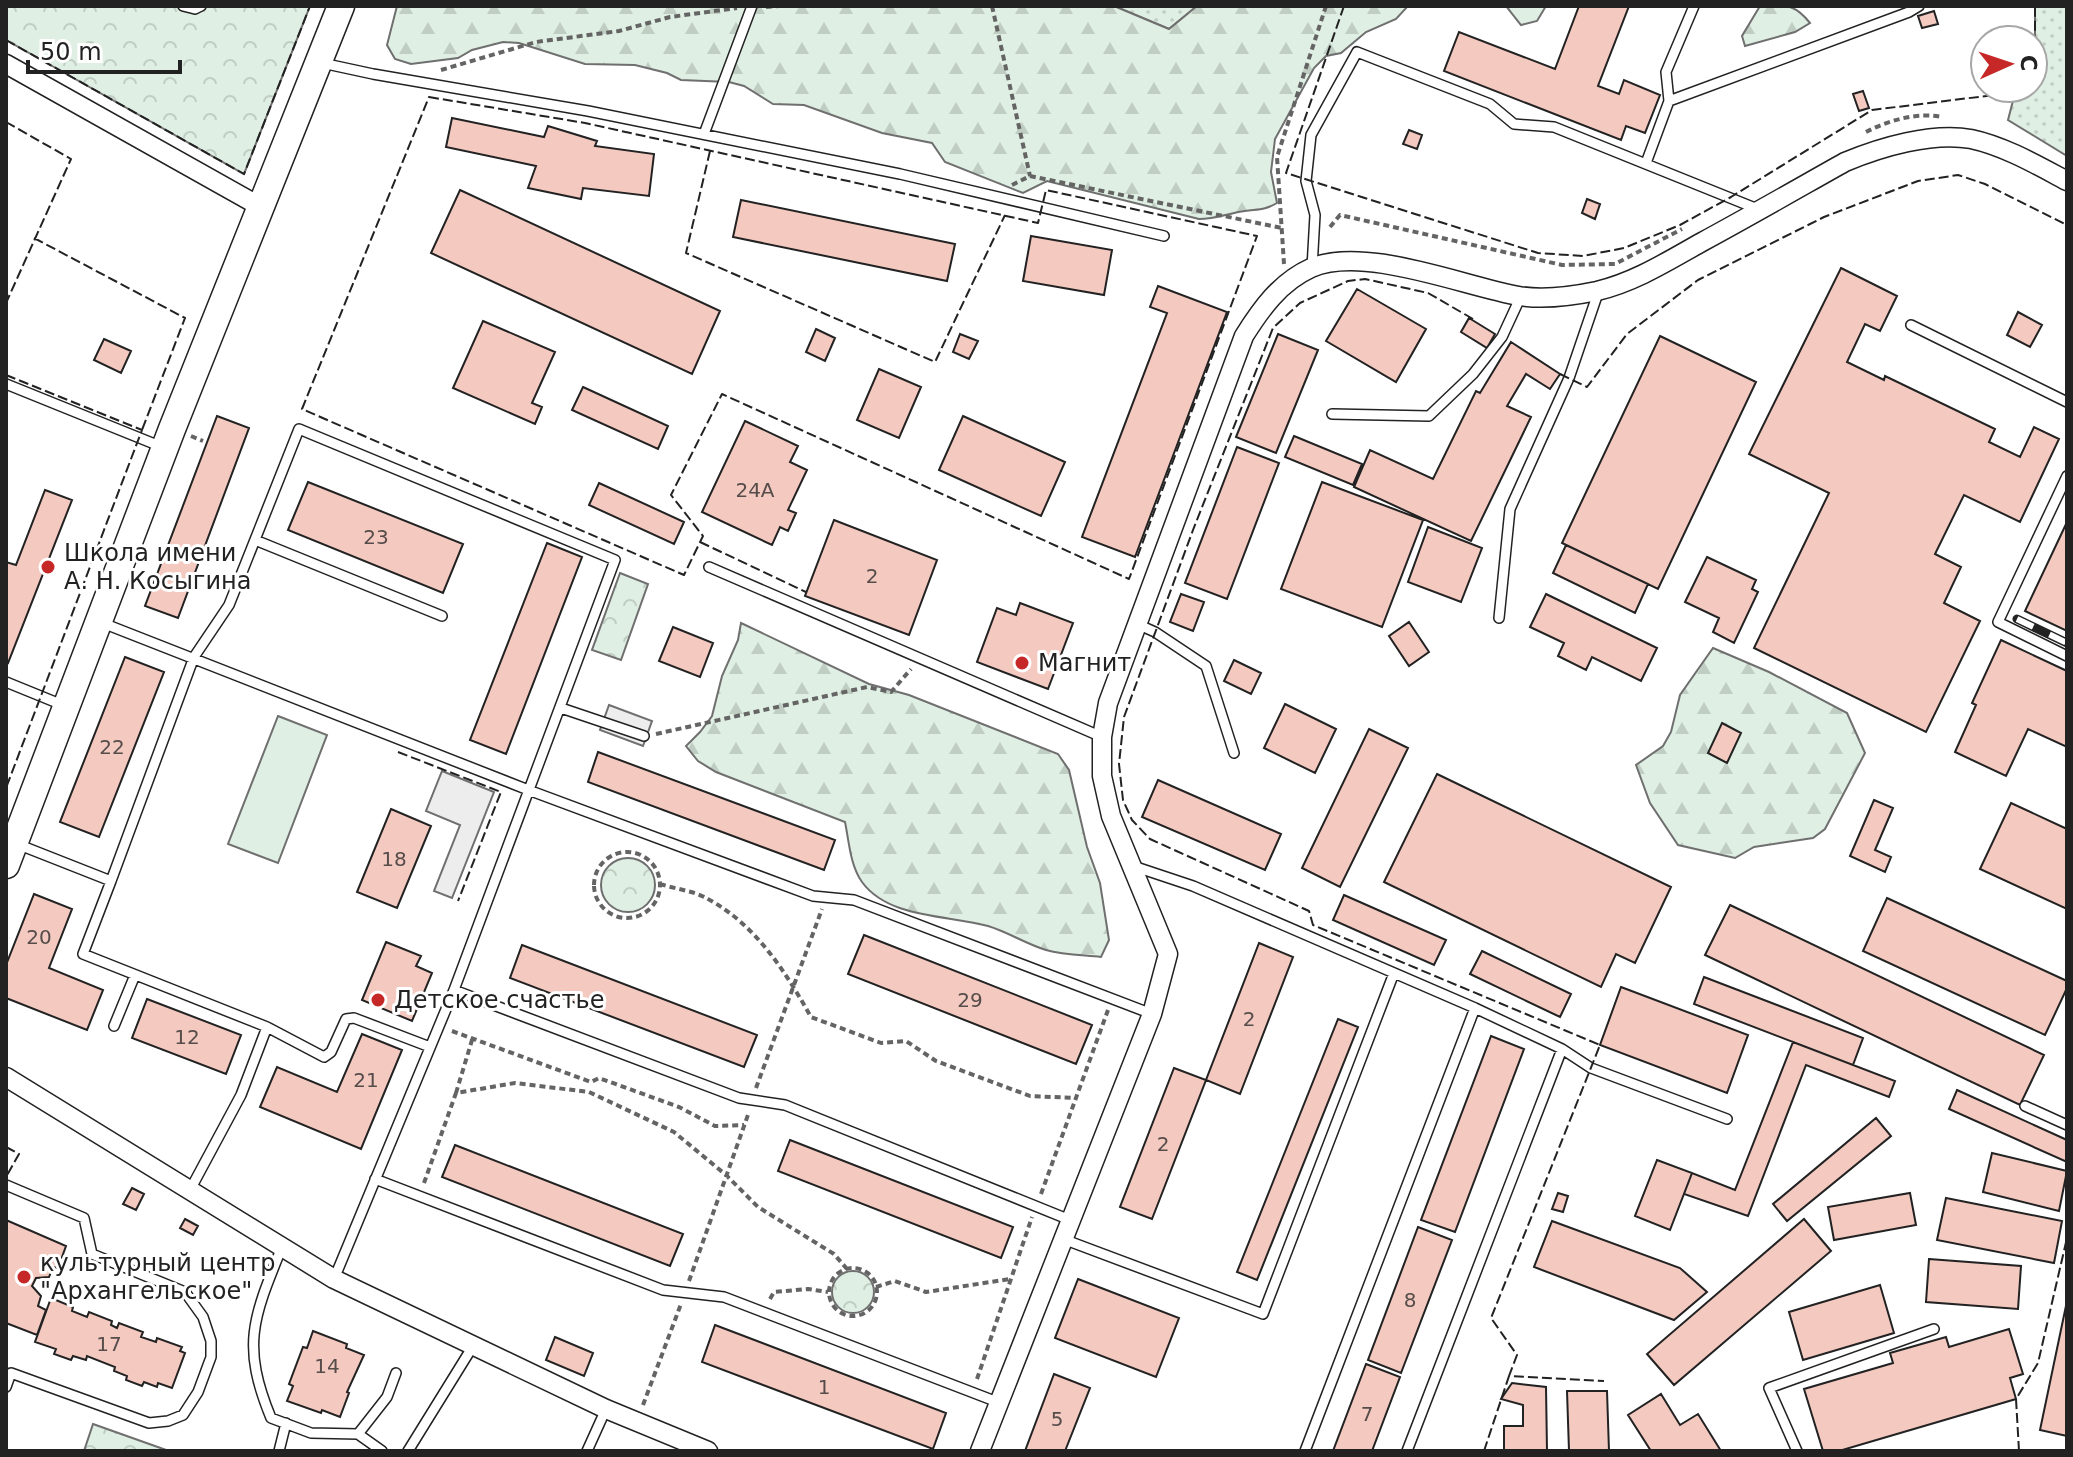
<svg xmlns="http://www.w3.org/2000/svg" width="2073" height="1457" viewBox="0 0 2073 1457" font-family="'DejaVu Sans',sans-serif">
  <defs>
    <pattern id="grass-dots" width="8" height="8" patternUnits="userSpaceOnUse" patternTransform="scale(2)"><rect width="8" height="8" fill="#e0efe3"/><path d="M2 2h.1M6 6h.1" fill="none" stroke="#c0cdc2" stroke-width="1.8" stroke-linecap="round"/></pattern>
    <pattern id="forest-firs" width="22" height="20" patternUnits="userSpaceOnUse" patternTransform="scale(2)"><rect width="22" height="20" fill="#e0efe3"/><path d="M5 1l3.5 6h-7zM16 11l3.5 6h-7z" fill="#c0cdc2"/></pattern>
    <pattern id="park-crowns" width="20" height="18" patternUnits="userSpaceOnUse" patternTransform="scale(2)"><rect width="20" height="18" fill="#e0efe3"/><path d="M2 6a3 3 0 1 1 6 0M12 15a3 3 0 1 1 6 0" fill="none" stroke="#c0cdc2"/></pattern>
  </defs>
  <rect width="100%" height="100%" fill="#fff"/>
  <path fill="url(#grass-dots)" stroke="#6f6f6f" stroke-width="2" d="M1114 6H1197L1169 29Z
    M2035 6H2067V156L2008 120 2015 93 2035 90Z"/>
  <path fill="url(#forest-firs)" stroke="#6f6f6f" stroke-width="2" d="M397 6H1114L1169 29 1197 6H1408L1396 19 1366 32 1341 53 1326 56 1314 68 1275 139 1271 172 1277 203C1265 210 1259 209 1245 211 1229 213 1216 219 1199 219L1047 181 1023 193 945 162 932 143 882 133 804 105 773 104 744 86 729 82 681 80 667 73 635 65 585 64 519 43 503 42 472 50 458 58 411 64 395 59 387 45Z
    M1506 6H1546L1537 21 1521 25Z
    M1760 6C1785 6 1793 2 1810 23L1795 32 1745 46 1742 36Z
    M741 623 869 684 909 695 1058 754 1069 770 1087 847 1100 883 1109 940 1101 957C1083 955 1064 955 1046 950 1026 944 1008 932 988 926 949 915 889 919 862 882 850 865 849 841 845 822L716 772 698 761 686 746 700 732 712 716 722 676 738 640Z
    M1713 648 1769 672 1847 713 1865 753 1825 829 1813 838 1754 847 1735 858 1678 845 1650 803 1636 765 1663 746 1671 732 1680 695Z"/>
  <path fill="url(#park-crowns)" stroke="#6f6f6f" stroke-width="2" d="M6 6H310L244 174 6 40Z
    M620 573 648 584 621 660 592 650Z
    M601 885a27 27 0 1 1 54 0a27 27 0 1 1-54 0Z
    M832 1292a21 21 0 1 1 42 0a21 21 0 1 1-42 0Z
    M93 1424 169 1451H84Z"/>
  <path fill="#e0efe3" stroke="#6f6f6f" stroke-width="2" d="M278 716 327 735 278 863 228 844Z"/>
  <path fill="#ededed" stroke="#6f6f6f" stroke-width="2" d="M609 705 652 721 643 746 600 730Z
    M442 771 494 792 452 898 434 891 460 825 426 811Z"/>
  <path fill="#f3c9c0" stroke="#222" stroke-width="2" d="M1579 6H1629L1598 86 1619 94 1624 80 1660 95 1645 133 1626 126 1621 140 1444 71 1459 32 1555 69Z
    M1934 11 1938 24 1922 28 1918 16Z
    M1863 91 1869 108 1859 111 1853 94Z
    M452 118 544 137 548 126 597 141 595 146 654 154 649 196 583 188 581 199 528 188 536 166 446 147Z
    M1409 130 1422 135 1417 149 1403 144Z
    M460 190 720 311 692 374 431 253Z
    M1587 199 1600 204 1595 219 1582 213Z
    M741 200 955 244 947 281 733 237Z
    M1031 236 1112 250 1104 295 1023 281Z
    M1841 268 1897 296 1880 331 1865 324 1847 362 1884 380 1885 376 1995 429 1989 442 2020 457 2034 427 2059 439 2020 522 1964 495 1935 554 1961 567 1944 603 1980 621 1926 732 1754 648 1829 493 1749 454Z
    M1158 286 1227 312 1135 557 1082 537 1167 313 1150 307Z
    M1357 289 1426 329 1396 382 1326 341Z
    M2018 312 2042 325 2030 347 2007 335Z
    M1469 318 1495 334 1487 348 1461 332Z
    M483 321 555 352 532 403 542 407 535 424 453 388Z
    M816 329 835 338 825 361 806 352Z
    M960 334 978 341 969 359 953 352Z
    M1278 334 1318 350 1276 453 1236 437Z
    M1660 336 1756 382 1658 589 1562 543Z
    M104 339 131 351 121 373 94 360Z
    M1511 342 1560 374 1550 389 1526 374 1507 406 1531 417 1471 541 1354 487 1370 450 1433 479 1476 391 1480 393Z
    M879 369 921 387 899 438 857 420Z
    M583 387 668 426 658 449 572 410Z
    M217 416 249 428 178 618 145 606Z
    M963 416 1065 462 1041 516 939 470Z
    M745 421 798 446 790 462 807 470 788 510 796 513 788 531 780 527 772 545 702 512Z
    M1294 436 1362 464 1353 485 1285 457Z
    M1237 447 1279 463 1227 599 1185 583Z
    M308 482 463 544 443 593 288 530Z
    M1322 482 1423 520 1382 627 1281 589Z
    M599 483 684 522 674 544 589 505Z
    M45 490 72 500 8 663 6 662V562L16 565Z
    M834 520 937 560 909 635 805 596Z
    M2067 522V631L2025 611Z
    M1428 527 1482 548 1461 602 1408 582Z
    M547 543 582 557 506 754 470 740Z
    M1566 545 1648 584 1635 613 1553 573Z
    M1707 557 1756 580 1752 589 1758 592 1734 643 1713 632 1719 618 1685 602Z
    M1181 594 1204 602 1193 631 1170 622Z
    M1546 594 1657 648 1641 681 1592 657 1586 670 1558 656 1564 643 1530 627Z
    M1020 603 1073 623 1048 689 977 662 997 608 1016 615Z
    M1409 622 1429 652 1409 666 1389 636Z
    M673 627 713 643 700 677 659 661Z
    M2001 640 2067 671V747L2028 729 2006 776 1955 752 1976 705 1972 703Z
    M125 657 164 672 99 837 60 822Z
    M1234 660 1261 673 1251 694 1224 681Z
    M1285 704 1336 729 1315 773 1264 748Z
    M1722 723 1741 733 1727 763 1708 753Z
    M1369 729 1408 748 1340 887 1302 868Z
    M598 752 835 840 824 870 588 782Z
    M1437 774 1671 887 1635 963 1616 954 1601 987 1384 882Z
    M1158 780 1281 834 1265 870 1142 817Z
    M1874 800 1893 808 1875 850 1891 857 1885 872 1850 856Z
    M2011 803 2067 829V909L1980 869Z
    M391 809 431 826 397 908 357 892Z
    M34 894 72 909 49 968 103 990 87 1030 6 998V965Z
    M1344 895 1446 940 1434 965 1333 920Z
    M1887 898 2067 981V988L2045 1035 1863 951Z
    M1730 905 2044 1055 2020 1105 1705 955Z
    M864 935 1092 1025 1076 1064 848 974Z
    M386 942 421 956 416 966 432 973 412 1021 362 1000Z
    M1259 943 1293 957 1240 1094 1206 1080Z
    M522 945 757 1035 744 1067 510 978Z
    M1482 951 1571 994 1560 1017 1470 974Z
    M1704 977 1863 1038 1853 1065 1694 1004Z
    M1621 987 1748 1035 1727 1093 1600 1045Z
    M147 999 241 1035 226 1074 132 1038Z
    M1338 1019 1358 1027 1257 1280 1237 1272Z
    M362 1034 402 1050 361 1149 260 1107 277 1067 337 1092Z
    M1491 1036 1524 1049 1455 1232 1421 1220Z
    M1793 1042 1895 1081 1889 1097 1806 1065 1748 1216 1684 1194 1692 1173 1735 1190Z
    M1174 1068 1206 1080 1152 1219 1120 1207Z
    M1957 1090 2067 1140V1162L1949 1109Z
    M1876 1118 1891 1136 1787 1221 1773 1204Z
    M790 1140 1013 1227 1001 1258 778 1171Z
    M455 1145 683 1234 670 1266 442 1177Z
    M1992 1153 2067 1171 2059 1211 1983 1192Z
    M1657 1160 1692 1173 1670 1230 1635 1216Z
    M132 1188 144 1194 136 1210 123 1204Z
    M1558 1193 1568 1196 1563 1212 1552 1209Z
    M1910 1193 1916 1225 1834 1240 1828 1207Z
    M1946 1198 2062 1221 2054 1263 1937 1240Z
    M185 1219 198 1226 193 1235 180 1228Z
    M1804 1219 1831 1251 1674 1385 1647 1354Z
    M6 1220 66 1246 58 1268 53 1267 49 1277 36 1278 32 1286 41 1296 38 1306 46 1310 37 1335 6 1323Z
    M1552 1221 1680 1268 1707 1292 1674 1320 1534 1267Z
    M1418 1227 1452 1240 1401 1373 1368 1360Z
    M1929 1259 2021 1266 2018 1309 1926 1302Z
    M1078 1279 1179 1318 1156 1377 1055 1338Z
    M1880 1285 1894 1333 1803 1360 1789 1312Z
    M51 1298 73 1307 72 1311 87 1317 89 1312 112 1321 111 1325 117 1328 119 1323 143 1332 141 1337 156 1342 157 1338 182 1347 180 1351 185 1353 172 1388 158 1383 157 1387 144 1382 142 1386 126 1380 127 1376 114 1371 115 1367 87 1356 86 1360 73 1356 71 1360 54 1354 56 1349 35 1342Z
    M2067 1301V1436L2040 1430Z
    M715 1325 946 1413 933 1449 702 1362Z
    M2009 1329 2023 1374 2010 1378 2016 1399 1839 1451H1823L1804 1389 1893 1363 1890 1353 1946 1337 1949 1347Z
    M313 1331 347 1344 346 1348 364 1355 347 1392 349 1393 340 1417 322 1410 321 1413 287 1401 293 1386 289 1384 303 1347 307 1348Z
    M555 1337 593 1353 584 1376 546 1360Z
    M1366 1364 1400 1377 1372 1451H1333Z
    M1054 1374 1090 1388 1065 1451H1025Z
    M1512 1383 1546 1387 1547 1451H1504V1426H1523V1405L1501 1399Z
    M1567 1391H1607L1609 1451H1569Z
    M1661 1394 1680 1425 1698 1414 1721 1451H1651L1628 1415Z"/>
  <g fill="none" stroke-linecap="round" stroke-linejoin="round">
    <g stroke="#222" stroke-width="12">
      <path id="lane" d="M183 6 195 9 201 6
        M322 63 373 74 588 111 900 174 1164 236
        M1669 101 1666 72 1694 6
        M704 134 752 6
        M1646 163 1669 101 1909 12 1919 6
        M1312 268 1315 215 1306 181 1311 135 1357 52 1490 104 1514 124 1554 127 1760 210
        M1911 325 2067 402
        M6 384 162 447
        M1332 414 1429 416 1473 374 1502 337 1521 296
        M2067 476 1998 622 2067 656
        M255 540 442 616
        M709 567 1102 737
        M1499 618 1510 509 1569 378 1599 290
        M100 622 531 791 813 896 854 900 1152 1014
        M1137 624 1155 632 1206 666 1234 753
        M6 682 65 706
        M561 708 644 736
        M17 844 111 881 83 954 267 1027 324 1057 331 1052 346 1019 354 1018 430 1047
        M1133 866 1193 886 1475 1008 1562 1049 1591 1068 1727 1119
        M111 881 194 657 229 605 299 429 615 560 454 990 334 1279
        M454 990 739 1098 785 1105 1070 1220
        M114 1026 135 975
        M2025 1106 2067 1125
        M375 1179 663 1290 724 1297 1000 1403
        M6 1185 84 1218 92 1254 185 1292 203 1317 211 1341V1357L198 1392 183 1415 168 1421 149 1423 11 1373 6 1387
        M190 1190 241 1095 267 1027
        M1063 1239 1263 1314 1394 973
        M282 1247C253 1318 241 1345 271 1418L311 1433 358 1434 382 1451
        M358 1434 387 1397 396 1373
        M279 1451 286 1423
        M408 1451 473 1346
        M587 1451 606 1409
        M1305 1451 1475 1008
        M1407 1451 1562 1049
        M1797 1451 1769 1388 1934 1329"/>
    </g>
    <g stroke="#222" stroke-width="21">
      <path id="street" d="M6 64 261 207
        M6 1077 334 1279 606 1409 708 1451
        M980 1451 1152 1014 1168 954 1111 816 1102 776V737L1108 703 1244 336C1261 309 1280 282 1311 268 1364 245 1463 286 1519 296 1544 300 1573 296 1597 291 1635 282 1668 261 1702 242 1750 216 1797 189 1845 162 1881 147 1932 132 1971 139 2004 146 2037 165 2067 181"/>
    </g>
    <g stroke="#222" stroke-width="29">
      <path id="secondary" d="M6 865 172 429 341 6"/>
    </g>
    <path stroke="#646464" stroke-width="4" stroke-dasharray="6 4" stroke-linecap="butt" d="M992 6 1030 176
      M766 7 779 6
      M441 70 536 42 619 31 670 17 737 8
      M1866 132C1889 120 1918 112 1942 117
      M1012 185 1030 176 1282 228
      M1330 227 1340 215 1562 265 1615 264 1682 229
      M1284 264 1277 157 1326 6
      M191 436 203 441
      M656 734 867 687 891 692 911 669
      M594 885a33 33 0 1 1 66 0a33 33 0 1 1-66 0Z
      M660 884C675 889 695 891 708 899 756 925 785 971 811 1017L881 1043 906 1041 936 1061 1030 1096 1076 1098
      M452 1031 591 1082 599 1078 679 1107 715 1126 744 1125
      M756 1088 822 909
      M456 1093 472 1040
      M424 1183 456 1093 515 1083 589 1092 674 1132 726 1175 758 1207 834 1254 847 1269
      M1041 1194 1108 1010
      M829 1292a24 24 0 1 1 48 0a24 24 0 1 1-48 0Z
      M689 1281 749 1112
      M876 1287 895 1281 926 1292 1010 1279
      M770 1299 774 1292 808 1289 828 1292
      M977 1379 1032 1217
      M643 1405 681 1304"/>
    <use href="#lane" stroke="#fff" stroke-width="9"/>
    <use href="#street" stroke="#fff" stroke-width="18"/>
    <use href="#secondary" stroke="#fff" stroke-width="26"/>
    <g stroke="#222" stroke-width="9">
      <path id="rail" d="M2017 619 2067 643"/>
    </g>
    <use href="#rail" stroke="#fff" stroke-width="6" stroke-dasharray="18" stroke-linecap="butt"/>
    <path stroke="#222" stroke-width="2" stroke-dasharray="10 4" stroke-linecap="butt" d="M1344 6 1286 173 1538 253 1583 256 1624 248 1680 225 1731 197 1872 110 2035 90V6
      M6 40 244 174 310 6
      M429 97 585 123 1038 223 1046 190 1257 236 1129 579 722 394 671 495 703 536 684 575 302 409Z
      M6 122 71 159 6 303
      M710 151 686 253 935 362 1005 215
      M34 238 185 318 142 430
      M1473 319 1428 293 1365 279 1348 281 1300 303 1273 328 1193 530 1124 717 1119 764 1123 800 1132 820 1150 839 1309 911 1313 925 1600 1045 1491 1318 1517 1355 1509 1376
      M1560 374 1587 387 1627 334 1698 280 1824 217 1918 181 1958 175 1985 184 2067 225
      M6 375 142 430 6 788
      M700 542 806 592
      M398 752 501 792 458 901
      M6 1147 19 1154 6 1177
      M1484 1451 1509 1376 1604 1381
      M2019 1451 2016 1399 2038 1363 2067 1238"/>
  </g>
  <g fill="#c62828" stroke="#fff" stroke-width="3">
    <circle cx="48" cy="567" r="8"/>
    <circle cx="1022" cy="663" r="8"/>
    <circle cx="378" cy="1000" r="8"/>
    <circle cx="24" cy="1277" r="8"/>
  </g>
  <g text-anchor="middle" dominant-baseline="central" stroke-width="6" stroke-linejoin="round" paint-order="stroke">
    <g font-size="20" fill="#564c4a">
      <text x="755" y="490">24А</text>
      <text x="376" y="537">23</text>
      <text x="872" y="576">2</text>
      <text x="112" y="747">22</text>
      <text x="394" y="859">18</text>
      <text x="39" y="937">20</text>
      <text x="970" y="1000">29</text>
      <text x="1249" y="1019">2</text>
      <text x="187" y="1037">12</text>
      <text x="366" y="1080">21</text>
      <text x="1163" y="1144">2</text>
      <text x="1410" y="1300">8</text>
      <text x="109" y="1344">17</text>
      <text x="327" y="1366">14</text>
      <text x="824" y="1387">1</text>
      <text x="1367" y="1414">7</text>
      <text x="1057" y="1419">5</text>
    </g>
    <g font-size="24" fill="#222" stroke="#fff" text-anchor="start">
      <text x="64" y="553">Школа имени<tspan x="64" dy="28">А. Н. Косыгина</tspan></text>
      <text x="1038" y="663">Магнит</text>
      <text x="394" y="1000">Детское счастье</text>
      <text x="40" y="1263">культурный центр<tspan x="40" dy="28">"Архангельское"</tspan></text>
    </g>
  </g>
  <rect width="2073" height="1457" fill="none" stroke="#222222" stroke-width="16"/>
  <g transform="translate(2009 64) rotate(87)"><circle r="38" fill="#ffffff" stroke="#a7a7a7" stroke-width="2"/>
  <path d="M0-6L14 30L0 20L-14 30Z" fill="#c62828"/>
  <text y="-12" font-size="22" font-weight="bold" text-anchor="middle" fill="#222222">С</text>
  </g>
  <path d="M28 60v12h152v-12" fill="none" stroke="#222222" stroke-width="4"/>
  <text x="40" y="60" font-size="24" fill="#222222" stroke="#ffffff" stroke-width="6" paint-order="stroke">50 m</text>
</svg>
